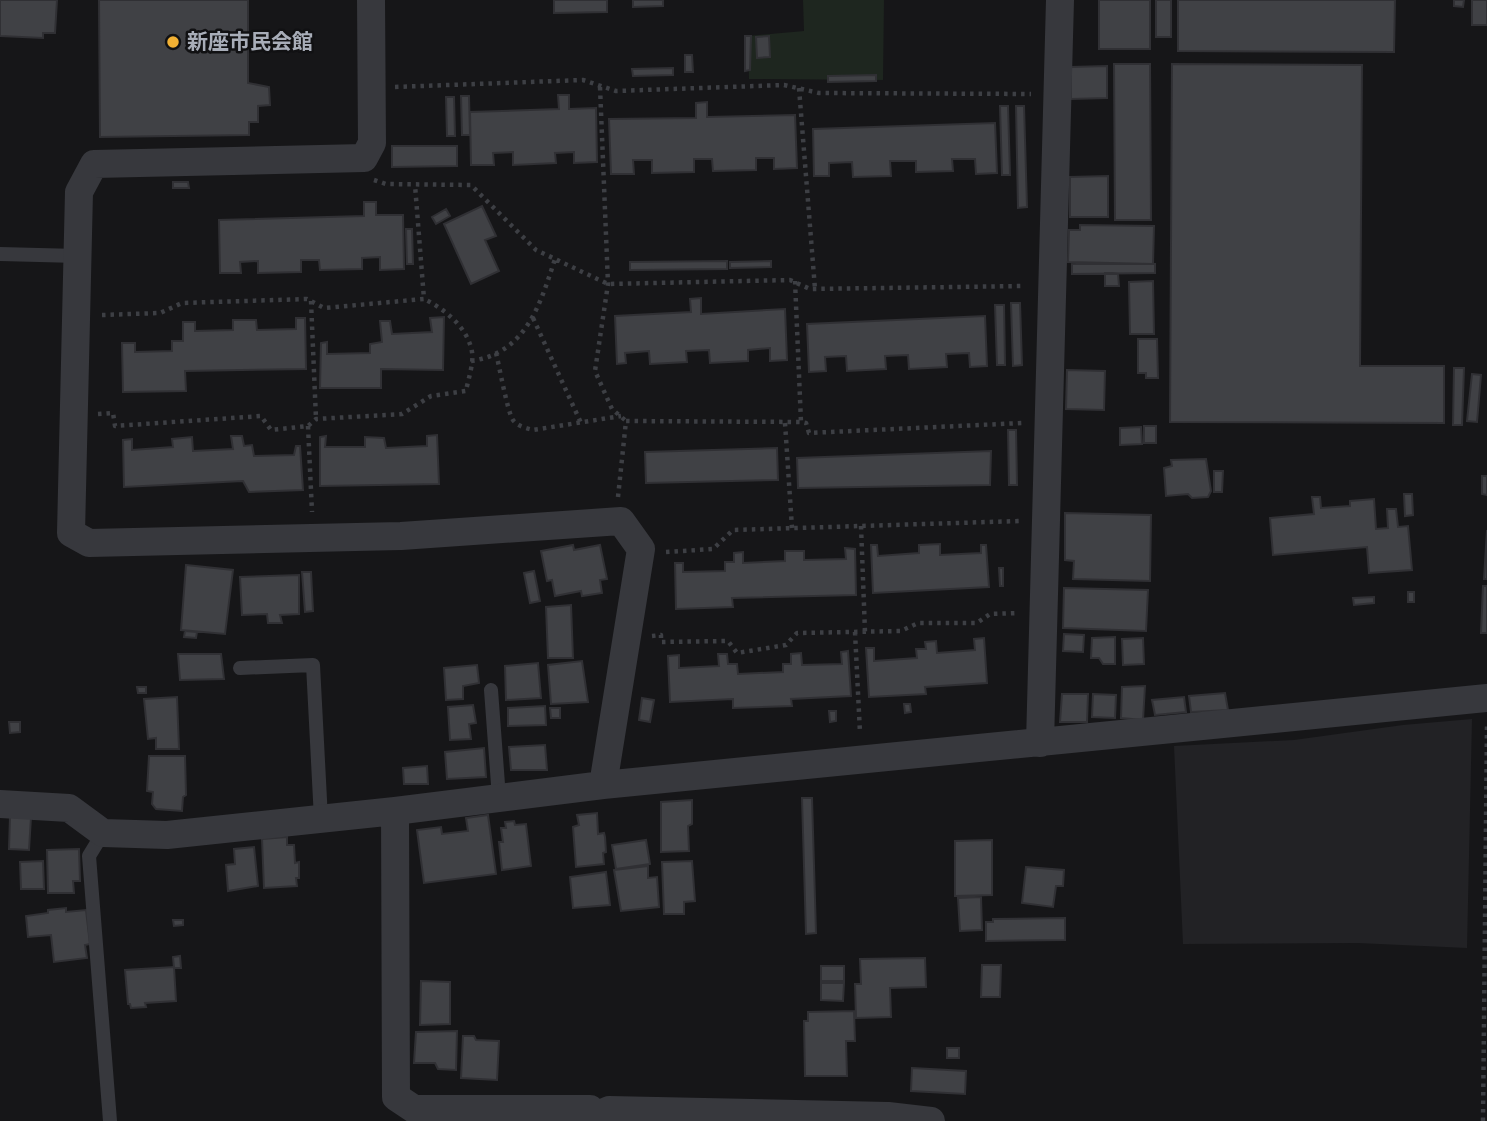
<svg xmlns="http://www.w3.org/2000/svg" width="1487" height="1121" viewBox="0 0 1487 1121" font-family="'Sofia Sans Condensed','Noto Sans JP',sans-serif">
  <rect width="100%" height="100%" fill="#161618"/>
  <path fill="#222225" d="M1472 719 1467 948 1358 943 1183 944 1174 746 1294 740 1403 725Z"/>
  <path fill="#1e261f" d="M803 0H884L883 80 749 79 748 36 804 31Z"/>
  <path fill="#404145" stroke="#303034" stroke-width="2" d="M0 0H57L55 33H43V38L0 36Z
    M99 0H248V83L269 87 270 105 258 106V122H249V135L100 137Z
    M554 0H607V12L554 13Z
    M633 0H663V6L633 7Z
    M1099 0H1150V49H1099Z
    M1156 0H1171V37H1156Z
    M1178 0H1395L1394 52 1178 51Z
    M1454 0H1464L1463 7 1454 6Z
    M1472 0H1487V25H1472Z
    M745 36H751L750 70 745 71Z
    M769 36 770 57 757 58 756 37Z
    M685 55H692L693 72H685Z
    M1114 64H1150L1151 220H1115Z
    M1172 64 1362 65 1360 366H1444V423L1170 422Z
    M1107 66V98L1071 99V67Z
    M673 68V75L633 76 632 69Z
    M876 75V81L828 82V76Z
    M558 95H569V109L596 108 597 162 574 163V152L555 153 556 163 513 165V152L493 153 494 165H471L470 112 559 109Z
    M461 96H469L470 135H462Z
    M446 97H454L455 136H447Z
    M707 102V117L795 115 797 168 774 169V158H756V170L713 171 712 159H694V172L652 173V160H633L634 174H611L609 119 696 118V103Z
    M1000 106H1008L1010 175H1002Z
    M1016 106H1024L1027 207 1018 208Z
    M995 123 997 173 976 174 975 159H952L953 171 916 172V161H890L891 176 853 177 852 162 829 163V176H814L813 129Z
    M392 146H457V166L392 167Z
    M1108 176V217H1070V177Z
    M173 182H188L189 188H173Z
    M364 202H376V215H403L404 269 380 270V257L362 258V269L320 270 319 260H301V272L258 273V261L240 262 241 273H220L219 220 364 216Z
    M482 206 496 236 485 240 499 271 471 284 444 224Z
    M446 209 450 216 436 224 432 217Z
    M1080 225 1154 226 1153 264 1068 262 1069 230H1080Z
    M406 229H412L413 264H407Z
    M727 261V269L630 270V262Z
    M771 261V267L730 268V262Z
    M1072 264H1155V273L1072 274Z
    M1105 273 1118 274 1119 286H1105Z
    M1153 281 1154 334H1130L1129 282Z
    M701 298V314L785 309 787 360 770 361V348L748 350V361L710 363 709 350 686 351 687 362 650 364 649 351 625 353 626 363 617 364 615 316 691 312 690 299Z
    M1011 303H1020L1022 365 1013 366Z
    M995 305H1004L1005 365H997Z
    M985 316 987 366 970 367 969 353 946 354 947 367 909 369 908 355 885 356 886 369 847 371 846 356 825 357 826 371 809 372 807 324Z
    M444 317 443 370 381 369V388H320L321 343 327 342V354L370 353V344L382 342 380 321H390L392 334 432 332 430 318Z
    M296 318H305L306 369 185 371 186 391 123 392 122 343H135V352L172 351V341H183V322H195V331L233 330V320H256L257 330 296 329Z
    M1138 339H1157L1158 378H1146V373H1138Z
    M1454 368H1464L1462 425H1453Z
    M1067 370 1105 371 1104 410 1066 409Z
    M1472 374 1481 375 1477 422 1467 421Z
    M1144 426H1156V443H1144Z
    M1141 427 1142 444 1120 445V428Z
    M1008 430H1016L1017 485H1009Z
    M437 435 439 484 320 486V437L326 436 325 447H365V437L384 438 386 448 427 446V436Z
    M231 436H242L244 446 252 445 254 456 294 455 296 446H300L303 490 249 492 243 481 124 487 123 440 132 439V450L173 447 172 439 192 437 193 451 233 449Z
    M777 448 778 480 646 483 645 452Z
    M991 451 990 485 798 488 797 458Z
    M1206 459 1211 491 1208 497 1192 498 1188 494 1166 496 1164 468 1172 466 1171 460Z
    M1214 471H1223L1222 492H1214Z
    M1482 476H1487V495L1482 494Z
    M1404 494H1412L1413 515 1405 516Z
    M1312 497H1320L1321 508 1350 506V501L1374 499 1376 529 1388 528 1387 509H1396L1398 527 1408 526 1412 570 1369 573 1367 547 1273 555 1270 518 1314 514Z
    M1065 513 1151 515 1150 581 1073 579 1074 561 1065 560Z
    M1487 530V579H1484Z
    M940 544V555L981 553V545H986L989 587 873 593 871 545H877L878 556 919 553V545Z
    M573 545 574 550 600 545 607 579 600 580 602 593 582 596 581 591 555 596 552 580 547 581 541 551Z
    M845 548 855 549 856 595 732 598 733 607 676 609 675 563H683V572L725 571V562H734V553L743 552V563L785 561V551H804V560L846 559Z
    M186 565 233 570 225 634 181 630Z
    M999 568H1003V586H1000Z
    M534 571 540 601 530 603 524 573Z
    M302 572H311L313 611 305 612Z
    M299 575V614L280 615 282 623H268L267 614 242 615 240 577Z
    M1483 586H1487V633H1481Z
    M1064 588 1148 590 1146 631 1063 628Z
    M1408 592H1414V602H1408Z
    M1374 597V603L1354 605 1353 598Z
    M571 605 573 658H548L546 607Z
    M185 631 197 632 196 638 184 637Z
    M1064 634 1084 635 1083 652 1063 651Z
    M1115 637V664H1103L1099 658H1091L1092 638Z
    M984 638 987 683 925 687 926 694 869 697 866 648H874V661L917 658 916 649H926L925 642 936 641 937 653 975 650 974 639Z
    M1143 638 1144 664 1123 665 1122 639Z
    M848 651 851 696 791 699 792 706 733 708V699L670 702 668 656 679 655V668L719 666 718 654H727L728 664H737L738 674 783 672V664H791V654L801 653 802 665 842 664 841 652Z
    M178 654H221L224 679 180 680Z
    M582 661 588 702 551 704 548 665Z
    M538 663 541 698 506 700 505 666Z
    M477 665 479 683 463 686V699L446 700 444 668Z
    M1145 686 1143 720 1121 718 1122 687Z
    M137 687H146V693H138Z
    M1225 693 1228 710 1191 712 1189 696Z
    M1062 694H1088L1087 722H1060Z
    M1093 694 1116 695 1115 718 1092 717Z
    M177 697 179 749H156V738L148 739 144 699Z
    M1184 697 1186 712 1155 715 1152 700Z
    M642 698 654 700 650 722 639 720Z
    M904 704H910L911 712 905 713Z
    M473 705 476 723 469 724 471 739 450 740 448 707Z
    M545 706 546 725 508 726V708Z
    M550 708H560V718H551Z
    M829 711H836V721L830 722Z
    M9 722H20V732L10 733Z
    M545 745 547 770H511L509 747Z
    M484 748 486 777 447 779 445 752Z
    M149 756H185L186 795 183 797 182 811 156 809 152 804 153 792 147 791Z
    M427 766 428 784H404L403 768Z
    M802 798H812L816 933 806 934Z
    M692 800V824L688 826 689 851 661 852V802Z
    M597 813 598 834 604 833 605 837 606 852 603 853 604 864 576 867 573 827 579 825 577 815Z
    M488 815 496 874 424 883 417 830 441 827 442 834 468 831 466 818Z
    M10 817H31L29 850 9 849Z
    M514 821 515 825 526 824 531 866 502 870 499 842H503L501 828H506L505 822Z
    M287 837V845H294L295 863 299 862V878H296L297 886 264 888 262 839Z
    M646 840 650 864 616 869 612 845Z
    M992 840V895L955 896V841Z
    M254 847 258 886 228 891 226 865 235 864 234 849Z
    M79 849 80 881H73L74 893H48L47 850Z
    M43 861 44 889H21L20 862Z
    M692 861 695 901 684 902V914H664L662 862Z
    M648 866V878L657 877 659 907 621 911 614 870Z
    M1026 867 1064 870 1063 886H1056L1053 907 1022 903Z
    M606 872 610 905 573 908 570 877Z
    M981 897 982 930 960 931 958 898Z
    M66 908V912L86 910 90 944 85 945 87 958 54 962 51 935 28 937 26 916 48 913V910Z
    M1065 918V940L986 941V922H993V919Z
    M173 920H183V925L174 926Z
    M180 956 181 968H174L173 957Z
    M925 958 926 987 890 988 891 1017 856 1018 855 984H861L860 959Z
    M982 965H1001L1000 997H981Z
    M821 966H844V981H821Z
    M174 967 176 1001 145 1003 146 1007 131 1008 130 1004H128L125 970Z
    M421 981 450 982V1024L420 1025Z
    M821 983H844L843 1001 821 1000Z
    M854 1011 855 1041H846L847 1076H805L804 1021H808V1012Z
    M457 1031 456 1070 438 1069 435 1063H414L416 1032Z
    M463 1036H474L476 1040 499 1041 497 1080 461 1078Z
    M947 1048H959V1058H947Z
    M912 1068 966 1071 965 1094 911 1091Z"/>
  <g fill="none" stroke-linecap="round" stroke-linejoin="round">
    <path stroke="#3d3f44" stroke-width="4.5" stroke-dasharray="3.5 5" stroke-linecap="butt" d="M395 87 583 80 616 91 784 85 819 93 1031 94
      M600 87 608 284 595 371 612 409 626 421
      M799 88 815 289
      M374 180 386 184 471 185 536 250 608 284 790 280 810 289 1025 286
      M795 281 801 422
      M311 301 316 419
      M102 315 160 313 182 303 307 299 324 308 424 299 415 185
      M533 318 581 423
      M496 353C499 365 508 414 513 420 517 426 526 428 533 430L621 416
      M471 361C526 353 540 305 555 259
      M98 414 113 413 115 426 261 416 271 430 308 426 316 419 402 414 431 396 466 391C468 380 474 363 472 352 468 328 445 309 424 299
      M785 423 792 528
      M308 426 312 512
      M618 497 626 421 801 422 806 423 809 433 1022 423
      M861 526 865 632
      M666 552 713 549 733 530 1020 521
      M855 632 860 733
      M652 636 661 635V642L728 641 737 653 786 645 797 633 901 631 918 623H977L990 614 1018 613
      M1483 1121 1487 724"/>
    <path stroke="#37383d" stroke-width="14" d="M0 254 78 256
      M240 668 313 665 321 819
      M491 690 499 798
      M103 833 89 856 110 1121"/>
    <path stroke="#37383d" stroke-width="28" d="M371 0 372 143 364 158 94 164 79 192 71 533 89 543 401 536 621 521 641 549 603 785
      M1040 743 1060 0
      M0 804 69 808 103 833 167 835 395 811 603 785 1487 698
      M395 811 396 1097 414 1109H590L595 1121
      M593 1117 609 1110 888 1116 931 1121"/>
  </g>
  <circle fill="#f2b134" stroke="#111113" stroke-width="2.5" cx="173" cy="42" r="7"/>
  <g text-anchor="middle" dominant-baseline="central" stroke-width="5" stroke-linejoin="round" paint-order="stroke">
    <g font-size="21" font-weight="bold" fill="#a8adb8" stroke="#111113" text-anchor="start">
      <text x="187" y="42">新座市民会館</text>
    </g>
  </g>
</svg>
